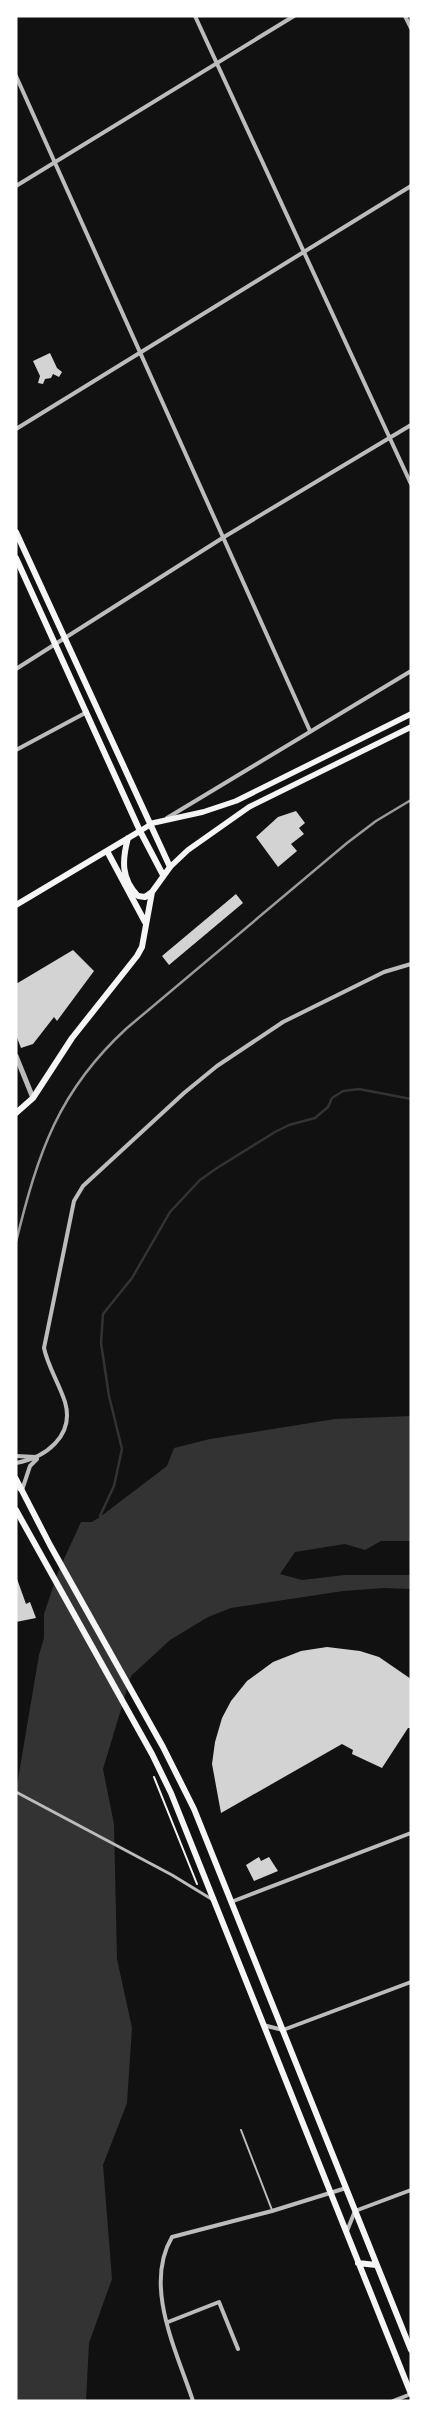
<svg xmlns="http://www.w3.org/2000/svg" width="427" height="2417" viewBox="0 0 427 2417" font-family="'Roboto Serif',serif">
  <rect width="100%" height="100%" fill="#111"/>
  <path fill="#333" d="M411 1416V1541H381L365 1550 345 1544 295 1552 280 1574 302 1580 345 1575H411V1589L384 1588 343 1591 231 1608 208 1617 170 1640 131 1676 103 1769 114 1824 117 1959 132 2028 127 2103 103 2165 112 2279 89 2343 86 2401H16V1791L39 1655 44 1638V1614L58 1572 81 1522H92L100 1517 167 1466 174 1448 210 1439 335 1419Z"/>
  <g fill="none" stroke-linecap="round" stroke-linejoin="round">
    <path stroke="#333" stroke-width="2.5" d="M100 1516 114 1486 122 1449 109 1396 101 1343 103 1314 132 1278 170 1212 200 1180 217 1168 275 1132 289 1125 315 1118 328 1107 332 1098 343 1091 359 1089 411 1099"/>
  </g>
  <path fill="#d3d3d3" d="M50 353 57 368 62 372 59 377 53 374 51 378 45 379 43 384 38 383 40 376 33 361Z
    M296 811 305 823 299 828 304 834 291 844 297 851 278 867 256 837 278 817Z
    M236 894 243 903 169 965 162 956Z
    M73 950 94 971 57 1021 54 1017 33 1044 21 1048 16 1035V984Z
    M16 1576 26 1604 30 1602 36 1618 16 1622Z
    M327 1647 360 1651 379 1657 411 1679V1728H408L382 1768 352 1754 353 1750 342 1744 221 1813 212 1764 215 1742 222 1718 231 1701 247 1681 273 1662 301 1651Z
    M259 1857 261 1861 269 1857 278 1871 254 1881 246 1865Z"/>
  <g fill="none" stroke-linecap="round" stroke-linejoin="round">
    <path stroke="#f5f5f5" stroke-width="2" d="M154 1777 197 1884"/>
    <path stroke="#bcbcbc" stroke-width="2" d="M241 2130 272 2210"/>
    <path stroke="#bcbcbc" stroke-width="3" d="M16 1792 172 1875 213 1900"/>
    <path stroke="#bcbcbc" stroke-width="4" d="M195 16 411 484
      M405 16 411 28
      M16 76 310 731
      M16 186 294 16
      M16 429 411 186
      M16 669 224 537 411 425
      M16 750 87 712
      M167 818 411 671
      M16 1456 36 1457
      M16 1463C45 1458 75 1436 65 1402 59 1383 48 1367 44 1348L74 1201 83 1186 184 1093 217 1066 283 1022 384 972 411 964
      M16 1488 22 1490 30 1466 37 1459
      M231 1902 411 1833
      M263 2025 283 2030 411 1982
      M347 2231 355 2211 411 2190
      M168 2322 219 2302 238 2349
      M193 2401C177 2352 143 2286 172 2237L272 2211 346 2188
      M393 2401 411 2394"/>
    <path stroke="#bcbcbc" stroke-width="5" d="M16 1056 33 1098"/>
    <path stroke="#f5f5f5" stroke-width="5.5" d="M140 831 153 823 203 812 236 801 411 714
      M170 867 188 850 249 807 411 727"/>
    <path stroke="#f5f5f5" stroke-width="6" d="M16 532 170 867 152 892 142 947 137 956 72 1038 33 1098 16 1113
      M16 558 140 831 163 875
      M128 838C122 860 121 879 138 896L145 897 152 892
      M107 851 145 922
      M16 905 140 831
      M16 1479 50 1545 163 1747 194 1809 411 2350
      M16 1510 152 1754 171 1793 411 2394
      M358 2263 376 2265"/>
    <path stroke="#9a9a9a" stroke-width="2.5" d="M16 1242C38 1153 58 1091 127 1028L347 843 376 821 411 800"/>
  </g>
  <rect width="427" height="2417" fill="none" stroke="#ffffff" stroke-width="35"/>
</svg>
